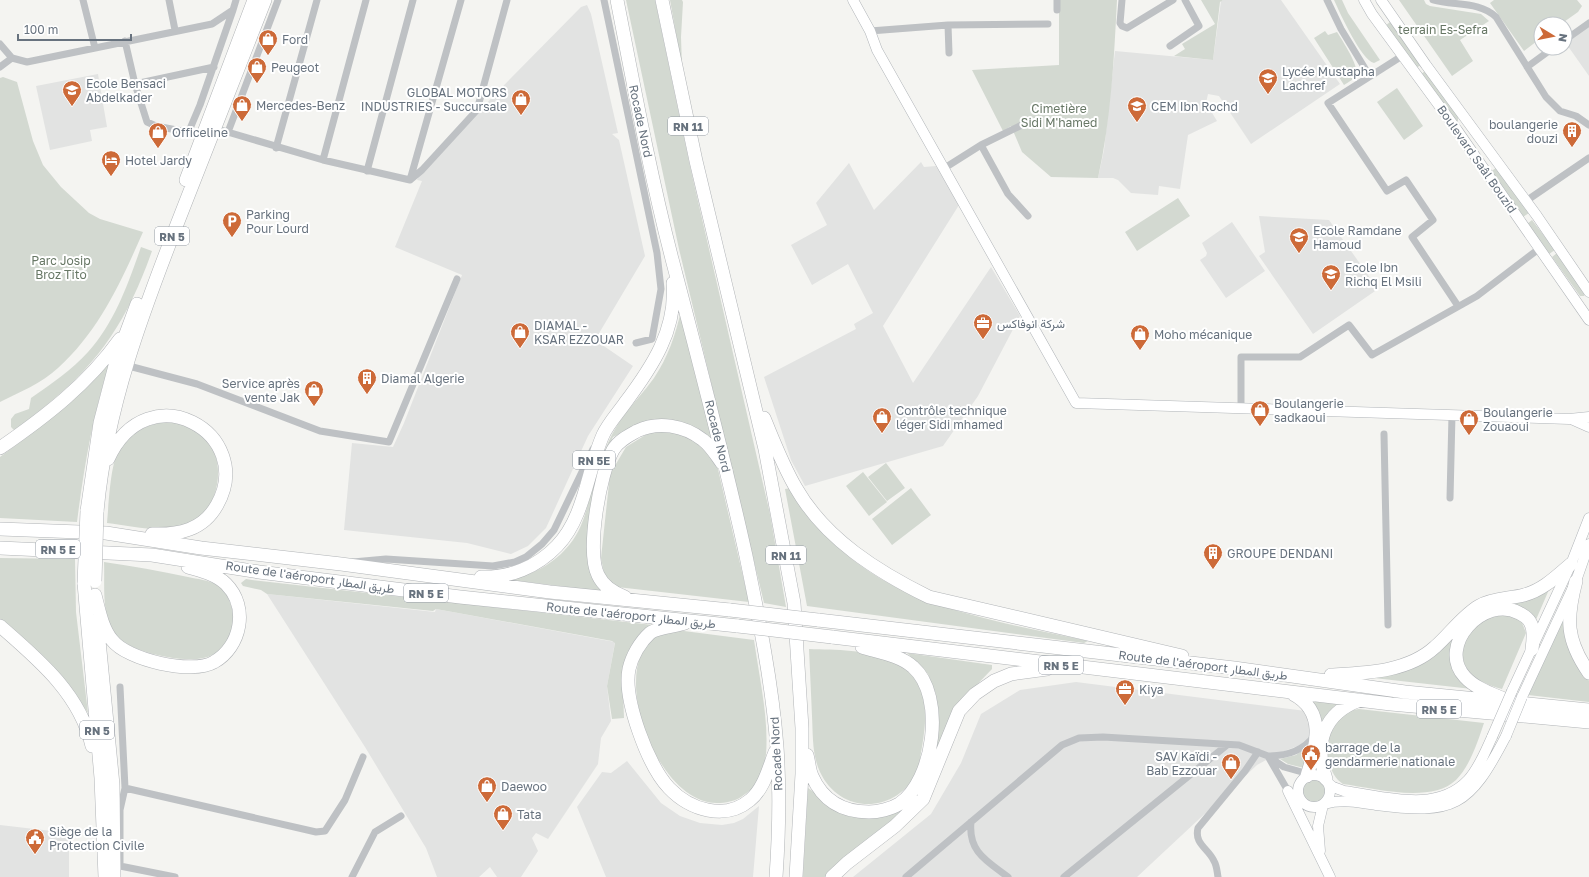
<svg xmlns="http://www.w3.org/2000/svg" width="1589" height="877" viewBox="0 0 1589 877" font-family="'Golos Text',Vazirmatn,sans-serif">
  <rect width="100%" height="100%" fill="#f4f4f1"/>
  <path fill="#e2e3e2" d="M1223 0H1281L1340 84 1251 144 1219 96 1208 94 1206 103 1217 121 1188 135 1180 189 1159 186 1158 195 1131 193 1118 180 1113 178H1098L1104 150 1115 51 1213 60 1221 1Z
    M587 5 591 14 618 133 612 134 619 140 645 256 595 340 633 366 588 436 546 528 528 546 511 554 467 543 344 530 352 443 393 447 404 423 462 275 395 247 422 181 417 180 421 171 510 79 581 7Z
    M1589 26V76L1565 42Z
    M98 74 107 127 90 130 92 141 50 150 36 86Z
    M921 162 924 167 936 166 959 205 883 326 913 383 991 267 1020 316 978 396 943 446 805 486 791 460 764 377 856 329 854 324 873 313 848 264 812 285 791 245 827 225 816 203 849 163 874 210Z
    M1259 216 1329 220 1378 289 1313 334 1259 256 1265 252Z
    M1232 222 1265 271 1226 298 1200 260 1206 256 1207 253 1202 243Z
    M267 594 435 612 436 609 615 642 607 686 611 721 601 738 598 764 548 839 536 833 532 838 538 851 521 877H497L490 867 479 877H437L426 848 365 747Z
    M1076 682 1306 711 1310 721 1311 735 1300 745 1277 754 1257 765 1137 877H853L931 814 961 763 981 714 1020 690Z
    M627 761 661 803 680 816 700 823 722 825 734 823 743 819 759 806 753 877H606L577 807 602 772 611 773Z
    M0 825 69 833V877H0Z"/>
  <path fill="#d3d9d1" d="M626 0H655L689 162 770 514 786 607 764 603 679 249Z
    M670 0H682L683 2 681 37 682 67Z
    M1059 0H1117C1114 59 1111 120 1098 178L1051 177 1022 152 1011 126 1003 131 972 70 1059 65Z
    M1201 0H1223L1220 2 1213 60 1174 56 1185 49 1182 44 1215 24Z
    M1334 0H1342L1348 13 1380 60 1374 63C1361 60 1340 13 1334 0Z
    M1399 0H1424L1426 4 1430 6 1481 14 1489 21 1460 40 1473 61 1452 76Z
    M1494 0H1577L1582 6 1578 12 1561 24H1541V38L1524 51 1490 3Z
    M1390 22 1421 65 1416 68 1385 26Z
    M1325 31 1328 35 1337 32C1342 40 1360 67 1356 75 1354 80 1348 82 1344 85L1314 38Z
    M1425 71 1458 116V121L1455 122 1420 75Z
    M3 77 17 82 33 141 43 165 61 187 89 213 100 219 143 232C121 282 99 331 58 368 42 383 20 392 0 402V78Z
    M1397 88 1423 126 1404 140 1377 102Z
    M1496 168 1529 213 1523 217 1490 172Z
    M1178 198 1190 216 1137 251 1125 232Z
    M1532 220 1555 250 1549 254 1527 224Z
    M141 247 152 251C129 316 102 360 48 404 37 413 26 422 14 430L11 427V419L15 414 29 409 31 398C51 384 72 370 88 352 115 322 128 284 141 247Z
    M1557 253 1585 294 1584 296H1580L1552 257Z
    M681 310 716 446 704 433 638 425 613 437 604 456 590 533 608 592 511 580C535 573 554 564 570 544 588 522 589 491 599 465 605 449 612 432 622 418 632 404 644 392 654 378 668 357 676 334 681 310Z
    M110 362C93 414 84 467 77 522L0 518V457C39 428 77 399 110 362Z
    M168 421C183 424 197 428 208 441 226 463 219 507 194 522 169 536 133 526 107 523 109 502 110 464 120 447 130 431 151 424 168 421Z
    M660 431 682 432 696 440 717 465 749 602 617 587 610 581 604 573 601 558 610 474 626 447 647 434Z
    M886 463 905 488 887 501 868 477Z
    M863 472 887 502 869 516 846 486Z
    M791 488C808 509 823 533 843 551 905 609 1007 623 1088 641L1084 643 807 606 785 489Z
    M911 488 931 515 892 545 872 519Z
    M0 558 75 559 76 612 88 713C65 676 33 647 0 619Z
    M104 562C132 566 160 571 188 577 197 579 209 580 217 585 226 591 231 602 233 613 237 632 224 655 203 658 181 663 127 652 114 633 101 614 105 584 104 562Z
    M246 579 252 580 653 625C617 647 623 681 624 718L612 719 607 686 615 643 612 641 436 609 433 611 267 594 261 590 243 586 241 583Z
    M1551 585 1535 622C1501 578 1439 628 1454 668 1457 678 1465 683 1472 689L1365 677 1395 672 1408 667 1435 652 1467 619 1480 609 1496 603 1530 597Z
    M1565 607 1589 681V702L1528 695Z
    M1496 614H1507L1521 620 1526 633 1502 689C1480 683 1460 674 1463 648 1464 641 1469 631 1475 626 1481 621 1489 618 1496 614Z
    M684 631 754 640C759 676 769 719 766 754 765 764 760 781 753 788 750 791 745 794 741 797 735 801 725 803 718 803 658 805 607 671 655 636 662 631 675 631 684 631Z
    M809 649C835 650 868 649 892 661 929 679 928 712 922 747 920 756 920 768 915 776 892 815 839 813 820 772 812 755 813 735 812 716 811 693 810 671 809 649Z
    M907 653 992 665V669L967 695 929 780 912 806 826 877H803L808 788 847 815 910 801 938 710 936 694 928 674Z
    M1308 701 1341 704 1336 707 1320 772 1315 771Z
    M1359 709 1484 723C1478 741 1470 766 1456 780 1431 804 1373 788 1343 784 1321 770 1323 724 1347 712 1350 710 1355 710 1359 709Z
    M1308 746 1304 768 1288 764 1280 759 1296 755Z
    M1303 791a12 12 0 1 1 24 0a12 12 0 1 1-24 0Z"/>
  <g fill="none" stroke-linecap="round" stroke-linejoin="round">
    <g stroke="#b1b5b9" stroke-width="11">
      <path id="secondary" d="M853 0 870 31 877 50 1076 403 1569 419 1589 417
        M1364 0 1372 14 1457 130 1589 320
        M1381 0 1426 65 1537 216 1589 292
        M1571 419 1589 427
        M1512 691 1571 564 1589 518
        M1522 697 1576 581 1589 544
        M1298 791a16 16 0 1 1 32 0a16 16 0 1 1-32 0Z
        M1328 783 1333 787 1344 791C1384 796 1436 814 1468 780 1479 768 1485 752 1492 737
        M1288 791 1330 877
        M1324 804C1342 799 1358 802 1376 805 1455 815 1469 807 1506 736
        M1320 851 1318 826 1323 805"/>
    </g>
    <g stroke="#b1b4b7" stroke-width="14">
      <path id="highway" d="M617 0C634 87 650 174 672 259 698 358 724 456 746 556 759 619 772 682 777 747 780 790 779 834 776 877
        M662 0 696 161 765 449 794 603 802 728V774L796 877
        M186 180 254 0
        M764 418C774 442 783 466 796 488 825 539 878 572 929 597L1182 656
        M0 448C45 417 88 384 120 339
        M108 459C148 371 257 434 217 505 203 530 179 535 152 534
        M87 511 100 423 117 358 137 304
        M97 512C106 408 143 311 181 214 209 143 237 71 265 0
        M0 529 106 533 201 548 341 564 550 592 730 610
        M0 548 152 555 259 572 460 597 738 626
        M481 577C510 578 537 567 557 546 585 517 587 471 603 435 608 424 618 413 625 403 652 367 677 330 673 283
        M1576 581C1566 619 1566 640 1589 673
        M84 583 101 778 105 877
        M95 595C99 610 102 628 112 640 127 660 192 675 214 662 241 647 249 607 226 584 216 574 201 571 188 567
        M625 597C614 593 603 586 598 575 586 551 600 473 613 450 618 441 628 436 637 431 658 421 684 425 703 440 711 446 716 455 722 463
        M97 620 113 785 114 877
        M818 620 1234 668 1405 692 1589 710
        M685 623C677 626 656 628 650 633 640 642 632 656 629 669 623 699 648 766 669 788 690 810 725 821 750 800 764 789 769 767 775 752
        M0 626C39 660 80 694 92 746
        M832 637 1391 704 1589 722
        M1331 675C1366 673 1408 672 1435 647 1450 634 1462 616 1479 606 1493 598 1509 599 1524 595 1543 590 1557 576 1571 564
        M1293 694C1327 712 1316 746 1307 776
        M1504 699C1490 693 1475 688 1465 677 1436 646 1484 594 1519 613 1523 615 1528 618 1530 622 1535 630 1533 641 1532 649
        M807 755C809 761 809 770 812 776 823 801 843 812 869 812 878 812 891 809 899 804 934 781 946 696 913 667 900 655 878 652 862 647
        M1326 779C1314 744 1323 713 1360 700
        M832 877 847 863 895 826 923 799 959 711 975 694 994 681 1011 674 1047 669"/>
    </g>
    <path stroke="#bec1c4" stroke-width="7" d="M83 0 95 48
      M169 0 175 30
      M604 0 657 253 661 289 652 339 636 343
      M1122 0 1120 23 1122 26 1127 28 1173 0
      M1327 0 1341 29 1369 75
      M1433 0C1454 6 1479 1 1496 17L1546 97 1560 111 1576 116 1589 125
      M1057 10V0
      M948 25 949 53
      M870 31 948 25 1048 24
      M1565 40 1589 23
      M125 41 135 84 147 122 156 126 187 132 189 131 200 105 233 10
      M0 44 12 58 27 62 212 24 233 10 236 0
      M1170 46 1199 26 1185 0
      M1402 56 1328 103 1387 191 1406 180 1433 220 1412 237 1458 306
      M0 67 12 58
      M1527 67 1553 48
      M135 84 214 67
      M214 128 323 160 410 180 422 170 477 110 507 0
      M228 132 278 0
      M981 145 1008 194 1028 216
      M276 148 317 0
      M323 160 366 0
      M943 169 981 145 1022 125
      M367 171 413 0
      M410 180 461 0
      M1526 201 1589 158
      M125 365 197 384 320 431 389 442 457 279
      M1241 407V357H1300L1349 325 1372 355 1477 296 1540 248
      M1384 434 1388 625
      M1450 498 1452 415
      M353 562 386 559 493 566 515 562 526 557 542 544 554 530 593 449
      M1268 756C1286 756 1303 751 1314 736
      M1269 758 1288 791 1305 804
      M125 788 316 832 325 831 345 800 363 757
      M971 822C968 852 987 861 1008 877
      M120 866V810L125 788 120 687
      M120 866 175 877
      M352 877 375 832 401 816
      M906 877 1062 745 1079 738 1103 737 1239 745 1268 756 1284 767 1309 774
      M1064 877 1227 745
      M1218 877C1217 872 1217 866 1214 861 1208 848 1194 844 1198 828L1245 771 1258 752"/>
    <use href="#secondary" stroke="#fff" stroke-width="10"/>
    <use href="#highway" stroke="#fff" stroke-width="13"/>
    <g stroke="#b1b5b9" stroke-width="11" stroke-linecap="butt">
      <path id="secondary-bridge" d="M1506 736 1522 697
        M1492 737 1512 691"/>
    </g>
    <g stroke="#b1b4b7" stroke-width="14" stroke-linecap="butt">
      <path id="highway-bridge" d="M95 581 97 512
        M84 583 87 511
        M730 610 818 620
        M738 626 832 637"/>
    </g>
    <use href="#secondary-bridge" stroke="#fff" stroke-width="10"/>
    <use href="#highway-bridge" stroke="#fff" stroke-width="13"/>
  </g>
  <defs>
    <g id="shop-pin" transform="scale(1)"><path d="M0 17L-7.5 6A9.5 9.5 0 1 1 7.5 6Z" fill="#cd6a38" stroke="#fff"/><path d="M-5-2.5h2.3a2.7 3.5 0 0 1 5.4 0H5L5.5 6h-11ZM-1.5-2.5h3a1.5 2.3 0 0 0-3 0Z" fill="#fff"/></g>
    <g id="school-pin" transform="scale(1)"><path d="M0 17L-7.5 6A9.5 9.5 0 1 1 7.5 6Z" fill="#cd6a38" stroke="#fff"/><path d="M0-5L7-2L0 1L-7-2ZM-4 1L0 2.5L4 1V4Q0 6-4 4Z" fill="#fff"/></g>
    <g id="building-pin" transform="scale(1)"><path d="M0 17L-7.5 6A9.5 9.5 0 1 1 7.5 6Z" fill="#cd6a38" stroke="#fff"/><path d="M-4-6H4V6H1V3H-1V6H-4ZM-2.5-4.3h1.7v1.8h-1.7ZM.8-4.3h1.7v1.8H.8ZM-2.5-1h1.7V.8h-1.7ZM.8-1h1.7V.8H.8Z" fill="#fff"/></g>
    <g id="hotel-pin" transform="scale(1)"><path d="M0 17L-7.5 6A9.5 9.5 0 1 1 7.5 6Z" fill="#cd6a38" stroke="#fff"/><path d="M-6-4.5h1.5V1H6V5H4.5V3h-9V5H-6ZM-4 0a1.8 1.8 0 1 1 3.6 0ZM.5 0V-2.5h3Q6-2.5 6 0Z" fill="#fff"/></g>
    <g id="parking-pin" transform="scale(1)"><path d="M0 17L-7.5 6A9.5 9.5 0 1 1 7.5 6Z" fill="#cd6a38" stroke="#fff"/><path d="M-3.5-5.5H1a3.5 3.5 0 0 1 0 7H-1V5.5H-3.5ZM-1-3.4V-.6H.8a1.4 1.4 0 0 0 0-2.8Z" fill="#fff"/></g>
    <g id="office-pin" transform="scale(1)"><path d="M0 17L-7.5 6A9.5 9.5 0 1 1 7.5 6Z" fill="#cd6a38" stroke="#fff"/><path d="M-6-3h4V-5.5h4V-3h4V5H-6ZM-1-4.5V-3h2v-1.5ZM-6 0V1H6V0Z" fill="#fff"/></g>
    <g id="civic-pin" transform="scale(1)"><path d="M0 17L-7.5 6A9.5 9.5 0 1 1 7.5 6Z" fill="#cd6a38" stroke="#fff"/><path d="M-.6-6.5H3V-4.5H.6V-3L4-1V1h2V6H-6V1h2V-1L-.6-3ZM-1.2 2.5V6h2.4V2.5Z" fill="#fff"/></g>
  </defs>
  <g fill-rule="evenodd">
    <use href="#shop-pin" x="268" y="39"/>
    <use href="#shop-pin" x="257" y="67"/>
    <use href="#school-pin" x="1268" y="78"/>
    <use href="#school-pin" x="72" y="90"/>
    <use href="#shop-pin" x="521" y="99"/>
    <use href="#shop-pin" x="242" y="105"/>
    <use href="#school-pin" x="1137" y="106"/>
    <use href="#building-pin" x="1572" y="131"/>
    <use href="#shop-pin" x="158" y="132"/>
    <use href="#hotel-pin" x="111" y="160"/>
    <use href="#parking-pin" x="232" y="221"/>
    <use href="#school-pin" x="1299" y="237"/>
    <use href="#school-pin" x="1331" y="274"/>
    <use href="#office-pin" x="983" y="323"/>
    <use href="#shop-pin" x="520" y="332"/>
    <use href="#shop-pin" x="1140" y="334"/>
    <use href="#building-pin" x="367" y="378"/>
    <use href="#shop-pin" x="314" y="390"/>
    <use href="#shop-pin" x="1260" y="410"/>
    <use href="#shop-pin" x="882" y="417"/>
    <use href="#shop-pin" x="1469" y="419"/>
    <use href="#building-pin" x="1213" y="553"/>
    <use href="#office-pin" x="1125" y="689"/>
    <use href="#civic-pin" x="1311" y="754"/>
    <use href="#shop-pin" x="1231" y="763"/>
    <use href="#shop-pin" x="487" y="786"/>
    <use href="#shop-pin" x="503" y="814"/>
    <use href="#civic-pin" x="35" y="838"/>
  </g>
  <g text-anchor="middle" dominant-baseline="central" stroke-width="4" stroke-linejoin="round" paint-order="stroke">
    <g fill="#fff" stroke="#959ca5" stroke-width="1">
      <rect x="668" y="117" width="40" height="18" rx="3"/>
      <rect x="155" y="227" width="34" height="18" rx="3"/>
      <rect x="573" y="451" width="42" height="18" rx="3"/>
      <rect x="36" y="540" width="44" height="18" rx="3"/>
      <rect x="766" y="546" width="40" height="18" rx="3"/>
      <rect x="404" y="584" width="44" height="18" rx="3"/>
      <rect x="1039" y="656" width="44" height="18" rx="3"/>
      <rect x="1417" y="700" width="44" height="18" rx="3"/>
      <rect x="80" y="721" width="34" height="18" rx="3"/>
    </g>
    <g font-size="11" font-weight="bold" fill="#67727e">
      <text x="688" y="126">RN 11</text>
      <text x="172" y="236">RN 5</text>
      <text x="594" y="460">RN 5E</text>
      <text x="58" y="549">RN 5 E</text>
      <text x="786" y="555">RN 11</text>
      <text x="426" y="593">RN 5 E</text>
      <text x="1061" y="665">RN 5 E</text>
      <text x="1439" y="709">RN 5 E</text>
      <text x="97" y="730">RN 5</text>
    </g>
    <g font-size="12" fill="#677765" stroke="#fff">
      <text x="1443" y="29">terrain Es-Sefra</text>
      <text x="1059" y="108">Cimetière<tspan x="1059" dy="14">Sidi M'hamed</tspan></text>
      <text x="61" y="260">Parc Josip<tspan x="61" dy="14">Broz Tito</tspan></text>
    </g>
    <g font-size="12" fill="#67727e" stroke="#fff" text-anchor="start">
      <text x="282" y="39">Ford</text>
      <text x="271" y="67">Peugeot</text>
      <text x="1282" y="71">Lycée Mustapha<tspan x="1282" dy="14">Lachref</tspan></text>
      <text x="86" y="83">Ecole Bensaci<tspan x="86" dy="14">Abdelkader</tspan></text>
      <text x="507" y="92" text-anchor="end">GLOBAL MOTORS<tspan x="507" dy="14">INDUSTRIES - Succursale</tspan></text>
      <text x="256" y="105">Mercedes-Benz</text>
      <text x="1151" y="106">CEM Ibn Rochd</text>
      <text x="1558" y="124" text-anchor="end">boulangerie<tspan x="1558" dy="14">douzi</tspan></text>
      <text x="172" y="132">Officeline</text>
      <text x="125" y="160">Hotel Jardy</text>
      <text x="246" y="214">Parking<tspan x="246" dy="14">Pour Lourd</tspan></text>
      <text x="1313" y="230">Ecole Ramdane<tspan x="1313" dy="14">Hamoud</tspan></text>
      <text x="1345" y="267">Ecole Ibn<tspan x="1345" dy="14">Richq El Msili</tspan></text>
      <text x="997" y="323">شركة انوفاكس</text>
      <text x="534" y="325">DIAMAL -<tspan x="534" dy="14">KSAR EZZOUAR</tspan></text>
      <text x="1154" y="334">Moho mécanique</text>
      <text x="381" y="378">Diamal Algerie</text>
      <text x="300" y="383" text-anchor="end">Service après<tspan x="300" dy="14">vente Jak</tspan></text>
      <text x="1274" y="403">Boulangerie<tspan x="1274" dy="14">sadkaoui</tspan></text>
      <text x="896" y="410">Contrôle technique<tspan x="896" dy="14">léger Sidi mhamed</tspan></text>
      <text x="1483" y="412">Boulangerie<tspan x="1483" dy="14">Zouaoui</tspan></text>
      <text x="1227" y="553">GROUPE DENDANI</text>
      <text x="1139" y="689">Kiya</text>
      <text x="1325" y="747">barrage de la<tspan x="1325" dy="14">gendarmerie nationale</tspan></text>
      <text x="1217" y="756" text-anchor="end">SAV Kaïdi -<tspan x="1217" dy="14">Bab Ezzouar</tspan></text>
      <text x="501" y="786">Daewoo</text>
      <text x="517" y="814">Tata</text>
      <text x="49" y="831">Siège de la<tspan x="49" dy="14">Protection Civile</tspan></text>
    </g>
    <g font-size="12" fill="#67727e" stroke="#fff">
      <text transform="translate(641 121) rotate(78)">Rocade Nord</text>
      <text transform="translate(1477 159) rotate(55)">Boulevard Saâl Bouzid</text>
      <text transform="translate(718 436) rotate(76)">Rocade Nord</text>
      <text transform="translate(310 577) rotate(8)">Route de l'aéroport طريق المطار</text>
      <text transform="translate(631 615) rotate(6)">Route de l'aéroport طريق المطار</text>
      <text transform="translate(1203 665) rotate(7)">Route de l'aéroport طريق المطار</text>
      <text transform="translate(776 754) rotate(-93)">Rocade Nord</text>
    </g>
  </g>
  <g transform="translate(1553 36) rotate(100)"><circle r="19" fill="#ffffff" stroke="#c2c7cb"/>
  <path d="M0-3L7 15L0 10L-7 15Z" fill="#cd6a38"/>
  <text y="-6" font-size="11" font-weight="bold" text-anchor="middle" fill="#67727e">N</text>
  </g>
  <path d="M18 34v6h113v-6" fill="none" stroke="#67727e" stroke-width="2"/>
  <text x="24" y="34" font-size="12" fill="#67727e" stroke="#ffffff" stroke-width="3" paint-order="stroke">100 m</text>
</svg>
